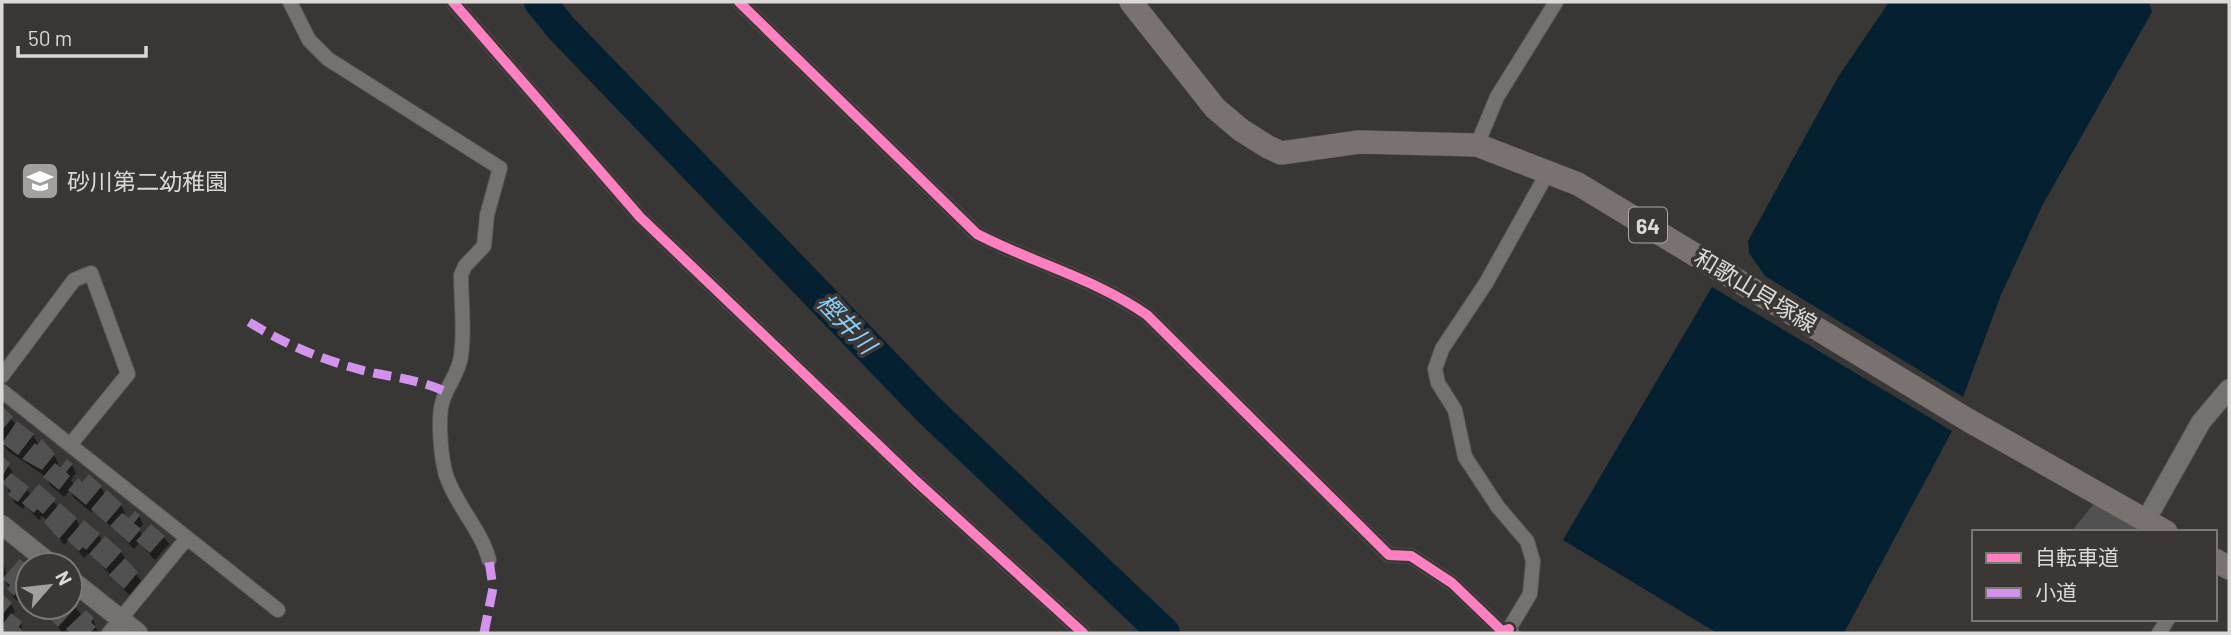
<svg xmlns="http://www.w3.org/2000/svg" width="2231" height="635" viewBox="0 0 2231 635" font-family="Barlow,'Noto Sans JP',sans-serif">
  <rect width="100%" height="100%" fill="#393735"/>
  <path fill="#052030" d="M1889 2H2149L2152 12 2042 206 2001 295 1963 397 1765 276 1749 253 1748 241 1838 77Z
    M1712 287 1952 431 1844 633H1717L1563 540Z"/>
  <path fill="#0007" d="M2 409 16 425 33 435 39 445 54 455 58 463 56 466 61 470 72 465 76 473 71 480 74 485 101 487 105 495 121 505 125 513 123 516 129 521 139 516 143 524 139 529 143 536 164 537 169 544 155 560 139 543 134 549 93 509 91 512 74 498 70 490 64 497 50 485 46 477 7 450 2 442Z
    M2 459 13 472 11 475 32 495 39 486 59 508 61 506 76 519 80 527 99 535 102 542 105 539 121 552 141 581 129 595 92 555 88 554 84 558 69 540 64 545 48 521 42 516 39 520 25 505 23 509 15 503 5 484 2 488Z
    M2 560 7 576 20 562 28 569V605L23 598 19 602 13 597 4 578 2 581Z
    M2 597 11 604 15 611 12 616 21 623 23 633H2Z
    M70 600 82 616 93 619 98 633H70L68 629 63 633 45 612 41 617 29 607H70Z"/>
  <g fill="none" stroke-linecap="round" stroke-linejoin="round">
    <path stroke="#052030" stroke-width="32" d="M540 2 562 29 929 410 1164 633"/>
  </g>
  <path fill="#525151" d="M2 406 13 417 2 430Z
    M17 421 34 434 18 455 2 443Z
    M42 439 55 454 42 470 22 459 35 443 37 445Z
    M2 456 10 463 2 477Z
    M67 459 73 464 66 472 70 476 59 490 43 477 55 463 60 468Z
    M11 473 29 487 18 502 8 495 11 491 2 483Z
    M89 474 102 486 86 505 68 490 78 478 82 482Z
    M39 484 56 499 43 514 37 509 34 513 22 503Z
    M107 490 122 504 106 523 91 509Z
    M2096 501 2152 532H2071Z
    M60 503 77 518 59 539 44 522Z
    M135 511 140 515 134 523 141 529 129 543 110 526 122 513 129 518Z
    M84 520 100 534 86 550 83 547 79 551 67 540Z
    M151 524 165 536 150 553 136 541Z
    M105 536 122 551 106 569 89 554Z
    M125 558 138 572 124 589 109 575Z
    M20 559 28 566 23 578 27 581 14 596 7 589 10 585 2 579Z
    M2 594 12 603 2 615Z
    M70 597 78 605 58 627 45 614 51 607H70Z
    M86 610 94 618 91 622 96 627 90 633H71L66 629Z
    M11 613 22 622 19 627 23 631 21 633H2V625Z"/>
  <g fill="none" stroke-linecap="round" stroke-linejoin="round">
    <g stroke="#555452" stroke-width="16">
      <path id="minor" d="M290 2 309 40 328 59 500 168 487 215 484 246 465 266 461 275C461 301 465 330 461 356 459 373 448 384 443 400 437 416 441 458 446 475 456 506 481 529 489 560
        M453 2 640 217 916 481 1083 633
        M739 2 977 234C1033 263 1096 279 1147 315L1389 555 1411 556 1452 583 1502 631 1509 629
        M1477 145 1497 97 1556 2
        M2 376 74 280 91 273 128 374 70 445
        M2 391 278 610
        M109 633 187 538
        M1512 633 1509 629 1530 594 1533 561 1527 541 1498 507 1465 457 1455 410 1438 383 1435 369 1442 349 1486 283 1548 172
        M2159 633 2168 619"/>
    </g>
    <g stroke="#555452" stroke-width="21">
      <path id="tertiary" d="M2146 520 2201 422 2229 389
        M2 525 52 565
        M70 579 138 633"/>
    </g>
    <g stroke="#555452" stroke-width="24">
      <path id="primary" d="M1131 2 1215 108 1241 130 1268 147 1281 153 1359 142 1477 145 1578 184 1968 420 2166 532
        M2215 560 2229 568"/>
    </g>
    <use href="#minor" stroke="#737270" stroke-width="14"/>
    <use href="#tertiary" stroke="#737270" stroke-width="19"/>
    <use href="#primary" stroke="#7a7171" stroke-width="23"/>
    <path stroke="#d193ec" stroke-width="9" stroke-dasharray="18 9" stroke-linecap="butt" d="M249 322C287 346 330 363 374 373 400 378 422 381 447 392
      M484 633 493 588 489 560"/>
    <g stroke="#3a3734" stroke-width="15">
      <path id="cycleway" d="M453 2 640 217 916 481 1083 633
        M739 2 977 234C1033 263 1096 279 1147 315L1389 555 1411 556 1452 583 1502 631 1509 629"/>
    </g>
    <use href="#cycleway" stroke="#ff80c0" stroke-width="10"/>
  </g>
  <defs>
    <g id="school-square" transform="scale(2.0125)"><rect x="-9" y="-9" width="18" height="18" rx="4" fill="#a2a09e" stroke="#3a3734"/><path d="M0-5L7-2L0 1L-7-2ZM-4 1L0 2.5L4 1V4Q0 6-4 4Z" fill="#fff"/></g>
  </defs>
  <g fill-rule="evenodd">
    <use href="#school-square" x="40" y="181"/>
  </g>
  <g text-anchor="middle" dominant-baseline="central" stroke-width="7" stroke-linejoin="round" paint-order="stroke">
    <rect fill="#3a3734" stroke="#aba8a6" stroke-width="2" x="1629" y="207.5" width="38" height="35" rx="5"/>
    <g font-size="21" font-weight="bold" fill="#dbd9d7">
      <text x="1648" y="225">64</text>
    </g>
    <g font-size="23" fill="#dbd9d7" stroke="#3a3734" text-anchor="start">
      <text x="67" y="181">砂川第二幼稚園</text>
    </g>
    <g font-size="23" fill="#dbd9d7" stroke="#3a3734">
      <text transform="translate(1756 290) rotate(31)">和歌山貝塚線</text>
    </g>
    <g font-size="24" font-style="italic" fill="#8acffc" stroke="#3a3734">
      <text transform="translate(847 323) rotate(46)">樫井川</text>
    </g>
  </g>
  <rect width="2231" height="635" fill="none" stroke="#dbd9d7" stroke-width="7"/>
  <rect x="1972" y="530" width="245" height="91" fill="#3a3734" stroke="#7a7875" stroke-width="2"/>
  <rect x="1986" y="553" width="35" height="10" fill="#ff80c0" stroke="#7a7875" stroke-width="2"/>
  <text x="2035" y="565" font-size="21" fill="#dbd9d7">自転車道</text>
  <rect x="1986" y="588" width="35" height="10" fill="#d193ec" stroke="#7a7875" stroke-width="2"/>
  <text x="2035" y="600" font-size="21" fill="#dbd9d7">小道</text>
  <g transform="translate(49 586) rotate(62)"><circle r="33" fill="#3a3734" stroke="#7a7875" stroke-width="2"/>
  <path d="M0-5L12 26L0 18L-12 26Z" fill="#a2a09e"/>
  <text y="-10" font-size="19" font-weight="bold" text-anchor="middle" fill="#dbd9d7">N</text>
  </g>
  <path d="M18 46v10h128v-10" fill="none" stroke="#dbd9d7" stroke-width="3.5"/>
  <text x="28" y="46" font-size="21" fill="#dbd9d7" stroke="#3a3734" stroke-width="5" paint-order="stroke">50 m</text>
</svg>
